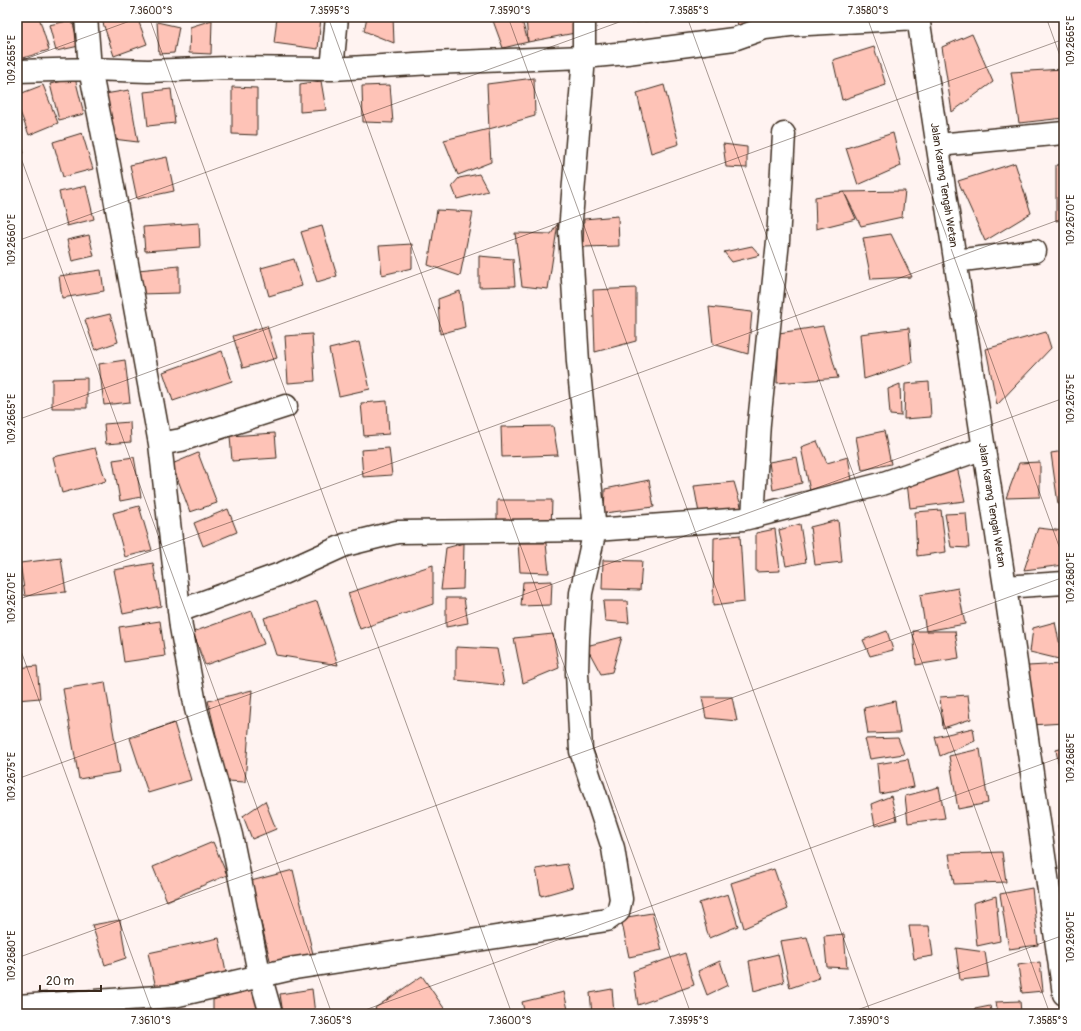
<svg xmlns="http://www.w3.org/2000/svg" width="1081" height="1031" viewBox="0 0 1081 1031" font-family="Pangolin,sans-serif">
  <rect width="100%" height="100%" fill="#fff3f1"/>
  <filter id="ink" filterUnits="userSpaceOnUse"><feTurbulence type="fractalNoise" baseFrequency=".025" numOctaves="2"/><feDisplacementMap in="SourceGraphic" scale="8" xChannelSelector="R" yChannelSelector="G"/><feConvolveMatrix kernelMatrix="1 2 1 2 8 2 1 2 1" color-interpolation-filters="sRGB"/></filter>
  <g filter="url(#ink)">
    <path fill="#fec3b7" stroke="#3b2a1e" d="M24 17H39L49 50 17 60V19Z
      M101 17H137L147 44 114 56Z
      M170 17H191L171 20Z
      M277 17H321L318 49 274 43Z
      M367 17H393L394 43 364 31Z
      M495 17H521L528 42 503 48 492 18Z
      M526 17H572L575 33 528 42Z
      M630 17H677L631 23Z
      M737 17H776L738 29Z
      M72 20 79 46 56 51 49 25Z
      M212 20 211 54 189 53 190 27Z
      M157 22 179 27 174 53 159 54Z
      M972 34 993 82 952 112 942 47Z
      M874 47 886 85 842 100 833 60Z
      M1064 69V118L1019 123 1011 72Z
      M75 78 84 114 59 120 50 84Z
      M534 78 535 116 489 129 487 84Z
      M321 81 326 110 300 112V84Z
      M43 85 58 123 29 135 17 104V95Z
      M390 85 393 123 363 122 362 86Z
      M664 85 679 144 651 153 637 93Z
      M232 87 257 88V135L232 134Z
      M171 89 175 123 148 126 144 92Z
      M129 90 138 142 113 139 105 94Z
      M489 129 491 162 458 175 444 140Z
      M17 133 24 153 17 156Z
      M82 133 93 169 63 177 53 142Z
      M893 133 901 166 858 185 846 148Z
      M723 144 747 147V168L726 167Z
      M167 157 174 191 137 199 130 165Z
      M1015 163 1031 213 985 241 958 181Z
      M1064 164V219L1056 221V165Z
      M479 174 488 191 457 199 452 186 459 178Z
      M86 186 94 219 67 226 59 192Z
      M905 191 902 217 861 226 844 192Z
      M844 192 856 219 816 229 815 197Z
      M437 210 473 212 460 276 428 265Z
      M618 216 619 246 583 247 584 219Z
      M199 223 200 247 145 251 143 227Z
      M558 223 548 289 522 286 515 233 551 234Z
      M322 226 337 276 317 282 301 232Z
      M891 234 912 277 871 279 863 238Z
      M89 235 94 256 72 261 67 240Z
      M412 244V268L382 275 379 246Z
      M752 246 760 255 732 262 724 252Z
      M479 256 513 259 515 286 479 287Z
      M294 259 302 286 269 296 261 268Z
      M179 266V293L139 294 138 270Z
      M101 270 104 291 62 298 59 276Z
      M636 288V341L595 352 593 290Z
      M460 291 465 327 440 334 438 299Z
      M709 307 752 312 748 354 713 344Z
      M110 314 118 342 95 350 85 320Z
      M1064 324V356H1062Z
      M267 326 277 358 243 368 233 336Z
      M823 326 838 378 777 383 779 333Z
      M909 328 912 363 864 379 860 334Z
      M1046 332 1051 348 997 405 986 349Z
      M312 334 315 381 288 383 285 336Z
      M359 342 370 389 339 396 329 349Z
      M222 351 232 381 173 401 163 372Z
      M125 360 130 402 104 405 99 364Z
      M87 378V408H52V379Z
      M929 382 931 417 904 419 905 384Z
      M900 384 901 416 890 415 888 389Z
      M387 401 389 434 364 436 361 403Z
      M130 422 131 442 106 444 104 424Z
      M553 426 558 455 502 457 501 427Z
      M884 431 891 464 862 470 856 437Z
      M275 433 277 458 232 461 230 436Z
      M817 441 827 463 848 457 852 480 810 491 801 447Z
      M95 448 106 481 62 493 53 457Z
      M389 448 392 475 363 477 361 450Z
      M1064 451V503L1058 504 1051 453Z
      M198 453 217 503 190 512 172 464Z
      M134 457 141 497 120 501 113 460Z
      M797 457 802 483 773 490 769 462Z
      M1040 462V497L1006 498 1019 463Z
      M957 467 965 501 910 508 907 483Z
      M649 480 654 507 604 513 605 489Z
      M734 482 743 513H699L694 486Z
      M497 500H552L551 530 497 531Z
      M139 506 152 550 125 557 113 513Z
      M228 509 237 532 203 546 194 523Z
      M941 510 946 552 917 556 915 512Z
      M966 513 969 548 951 547 945 514Z
      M838 520 842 562 815 565 810 527Z
      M800 524 806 562 786 566 779 530Z
      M1038 528 1064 531V565L1024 570Z
      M775 529 780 571 756 572V533Z
      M740 535 744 602 713 606 714 538Z
      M464 543 463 589 441 590 446 548Z
      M518 543H546L549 573 520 572Z
      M61 558 66 592 25 596 20 563Z
      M603 560 642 561 640 590 602 589Z
      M153 563 161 606 123 614 114 570Z
      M433 565V604L360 629 348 593Z
      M552 581 551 605 521 606 523 582Z
      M958 588 965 624 926 631 920 595Z
      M446 598H464L468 623 446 627Z
      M317 601 338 665 276 655 264 618Z
      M603 601H627L629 623 605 621Z
      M252 611 264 644 205 665 193 632Z
      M160 621 165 656 124 662 119 627Z
      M1055 622 1063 660 1030 652 1033 628Z
      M887 631 893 650 870 656 863 640Z
      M913 631H955L959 658 916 665Z
      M553 634 559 668 523 683 514 638Z
      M622 637 612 672 601 674 586 646Z
      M456 647 497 649 504 685 456 680Z
      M1064 664V723L1031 725 1028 666Z
      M37 666 40 698 17 700V668Z
      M105 682 120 772 79 779 63 689Z
      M252 690 245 782 227 781 208 701Z
      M968 695 971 719 943 728 940 697Z
      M702 697H732L737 721 706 718Z
      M895 701 900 733 868 734 864 708Z
      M174 723 191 780 148 793 130 738Z
      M973 728 975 741 940 756 935 737Z
      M898 738 904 754 870 759 865 739Z
      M1064 748V786H1063L1056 750Z
      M980 749 988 803 958 809 949 756Z
      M908 759 914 787 880 794 877 764Z
      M939 787 945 818 908 823 905 796Z
      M891 796 897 820 875 826 871 804Z
      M265 801 276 829 252 839 243 816Z
      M1064 824V855H1062L1058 825Z
      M213 842 227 875 167 901 153 867Z
      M1002 852 1006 882 954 884 949 854Z
      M567 864 573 887 541 896 536 869Z
      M774 869 788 909 744 928 731 883Z
      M293 870 313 954 271 964 251 881Z
      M1032 888 1038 945 1009 949 1000 894Z
      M728 894 738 926 709 938 699 903Z
      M996 896 1000 941 977 946 973 903Z
      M652 913 662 950 629 957 621 918Z
      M120 920 126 958 105 965 92 925Z
      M909 926H929L933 956 914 959Z
      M844 934 847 968 827 967 824 936Z
      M807 937 819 978 790 988 780 941Z
      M219 938 227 977 157 992 148 953Z
      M956 948 985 952 989 977 960 980Z
      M685 953 694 985 638 1005 633 971Z
      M778 954 784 982 754 991 749 961Z
      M720 961 728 985 707 995 698 971Z
      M1040 962 1043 991 1022 993 1018 965Z
      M422 976 448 1014H379L375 1008Z
      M251 987 260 1014H213V1000Z
      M312 989 315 1014H283L280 994Z
      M612 989 614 1014H592L590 993Z
      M564 992 569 1014H525L522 1002Z
      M1020 1001 1021 1013 998 1014 996 1002Z
      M990 1006 992 1014H976L975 1009Z
      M184 1009 186 1014H170Z"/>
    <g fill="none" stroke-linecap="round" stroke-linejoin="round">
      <g stroke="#3b2a1e" stroke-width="25">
        <path id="minor" d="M86 17 90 69 109 165 160 444 181 627 196 709 231 835 258 968 271 1014
          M918 17 1005 587 1064 994
          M332 69 337 17
          M17 71 90 69 148 71 227 68 332 69 432 63 584 57 627 53 734 39 765 28 790 25 918 18
          M938 145 1064 133
          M955 261 1035 251
          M160 444 181 440 286 406
          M753 517 759 423 778 241 784 134
          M1005 587 1064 583
          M179 611 283 573 345 545 397 532 595 530 744 519 881 484 984 448
          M17 1006 174 996 295 968 607 920 618 912 621 899 613 848 581 751 577 673 578 638 581 593 595 530 578 362 570 232 584 57V17"/>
      </g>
      <use href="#minor" stroke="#fff" stroke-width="22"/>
    </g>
  </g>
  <path fill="none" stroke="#3b2a1e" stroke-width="1" stroke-opacity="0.45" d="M149 17 512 1014M328 17 691 1014M508 17 871 1014M687 17 1050 1014M867 17 1064 560M1046 17 1064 67M17 62 141 17M17 147 332 1014M17 241 633 17M17 420 1064 39M17 600 1064 218M17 640 153 1014M17 779 1064 398M17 958 1064 577M354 1014 1064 756M846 1014 1064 935"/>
  <g text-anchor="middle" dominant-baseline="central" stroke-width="3.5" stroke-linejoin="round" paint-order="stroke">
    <g font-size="11" fill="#3b2a1e" stroke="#fff">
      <text transform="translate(944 185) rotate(81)">Jalan Karang Tengah Wetan</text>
      <text transform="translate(992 505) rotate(81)">Jalan Karang Tengah Wetan</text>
    </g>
  </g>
  <rect width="1081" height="1031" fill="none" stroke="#fff" stroke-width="44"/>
  <path d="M40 985v6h61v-6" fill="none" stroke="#3b2a1e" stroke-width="2"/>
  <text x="46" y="985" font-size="12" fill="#3b2a1e" stroke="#ffffff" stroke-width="3" paint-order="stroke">20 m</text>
  <rect x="22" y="22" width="1037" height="987" fill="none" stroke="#3b2a1e" stroke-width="1.5"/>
  <g font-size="10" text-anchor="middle" fill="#3b2a1e">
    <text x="151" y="14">7.3600°S</text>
    <text x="330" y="14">7.3595°S</text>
    <text x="510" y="14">7.3590°S</text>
    <text x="689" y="14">7.3585°S</text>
    <text x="868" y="14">7.3580°S</text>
    <text transform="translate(1070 41) rotate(-90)" y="4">109.2665°E</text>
    <text transform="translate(11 60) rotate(-90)" y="4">109.2655°E</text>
    <text transform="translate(1070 220) rotate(-90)" y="4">109.2670°E</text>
    <text transform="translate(11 240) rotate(-90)" y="4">109.2660°E</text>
    <text transform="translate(1070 399) rotate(-90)" y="4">109.2675°E</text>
    <text transform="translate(11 419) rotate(-90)" y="4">109.2665°E</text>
    <text transform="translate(1070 578) rotate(-90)" y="4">109.2680°E</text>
    <text transform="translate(11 598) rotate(-90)" y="4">109.2670°E</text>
    <text transform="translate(1070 758) rotate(-90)" y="4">109.2685°E</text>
    <text transform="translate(11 777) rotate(-90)" y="4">109.2675°E</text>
    <text transform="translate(1070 937) rotate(-90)" y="4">109.2690°E</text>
    <text transform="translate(11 956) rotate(-90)" y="4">109.2680°E</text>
    <text x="151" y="1024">7.3610°S</text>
    <text x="331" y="1024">7.3605°S</text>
    <text x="510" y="1024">7.3600°S</text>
    <text x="689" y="1024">7.3595°S</text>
    <text x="869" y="1024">7.3590°S</text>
    <text x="1048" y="1024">7.3585°S</text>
  </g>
</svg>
